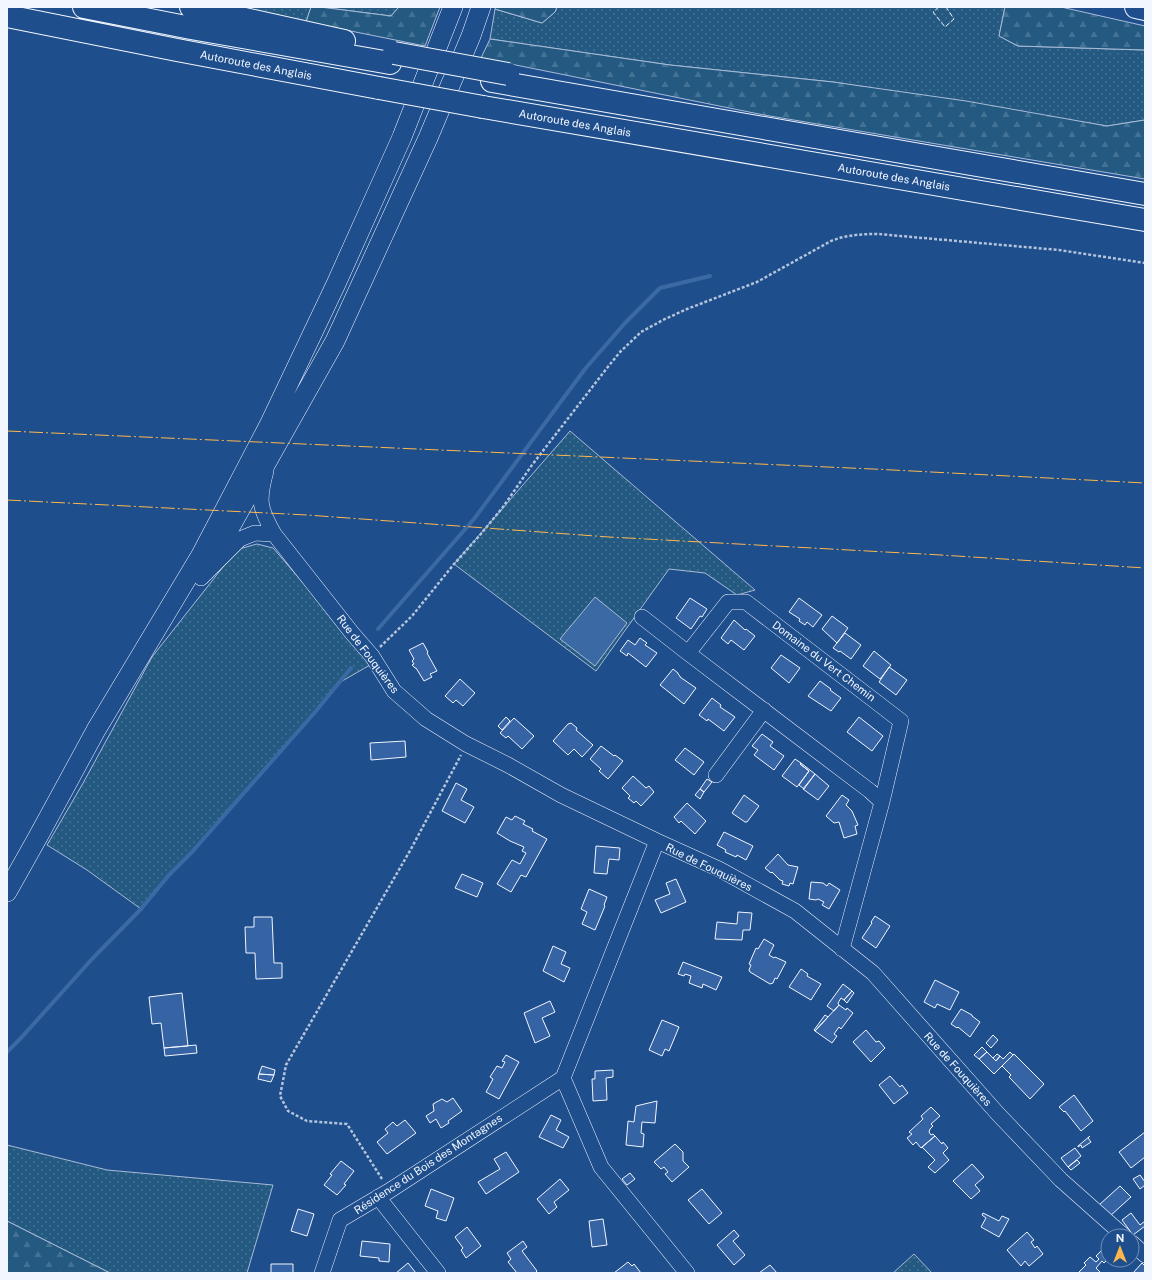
<svg xmlns="http://www.w3.org/2000/svg" width="1152" height="1280" viewBox="0 0 1152 1280" font-family="'Public Sans',sans-serif">
  <defs>
    <pattern id="grass-dots" width="8" height="8" patternUnits="userSpaceOnUse"><rect width="8" height="8" fill="#245a82"/><path d="M2 2h.1M6 6h.1" fill="none" stroke="#447295" stroke-width="1.8" stroke-linecap="round"/></pattern>
    <pattern id="forest-firs" width="22" height="20" patternUnits="userSpaceOnUse"><rect width="22" height="20" fill="#245a82"/><path d="M5 1l3.5 6h-7zM16 11l3.5 6h-7z" fill="#447295"/></pattern>
  </defs>
  <rect width="100%" height="100%" fill="#1f4e8c"/>
  <path fill="url(#grass-dots)" stroke="#a8bbd7" d="M235 7H311L306 22Z
    M320 7H399L391 16Z
    M557 7H1005L999 36 1018 46 1145 50V120L1107 126 833 82 670 65 490 39 495 9 542 23 555 12Z
    M570 431 755 590 737 595 705 573 669 569 596 671 454 564Z
    M257 544 273 548 319 601 370 665 337 684 316 711 192 852 169 875 141 909 87 870 47 845 82 785 152 657 223 567 239 549Z
    M7 1145 107 1170 273 1185 247 1273H110L7 1221Z
    M914 1254 932 1273H893Z"/>
  <path fill="url(#forest-firs)" stroke="#a8bbd7" d="M311 7H320L391 16 399 7H440L425 46 306 22Z
    M496 7H557L555 12 542 23 495 9Z
    M1005 7H1061L1145 26V50L1018 46 999 36Z
    M490 39 670 65 833 82 966 101 1107 126 1145 120V179L764 115 481 58Z
    M7 1221 110 1273H7Z"/>
  <path fill="#3b69a3" stroke="#a8bbd7" d="M595 597 627 623 595 666 560 639Z"/>
  <g fill="none" stroke-linecap="round" stroke-linejoin="round">
    <path stroke="#3b69a3" stroke-width="4" d="M378 629 474 519 585 369 625 323 660 288 710 276
      M7 1052 21 1038 92 959 141 909 169 875 192 852 316 711 351 668"/>
  </g>
  <path fill="#3563a3" stroke="#f2f6ff" d="M690 598 707 609 702 617 700 616 691 629 676 618Z
    M799 598 822 615 813 627 807 622 805 625 799 621 800 619 789 612Z
    M832 616 848 628 837 643 822 629Z
    M734 620 745 630 746 629 755 636 744 650 731 640 728 644 721 638Z
    M845 633 861 645 851 659 840 651 839 652 833 648Z
    M640 638 647 643 645 645 657 653 646 667 628 653 627 656 620 651 628 640 635 645Z
    M423 643 428 652 427 653 437 671 430 674 432 677 424 681 416 668H415L412 665 414 664 412 661 414 659 409 650Z
    M874 651 891 665 880 679 863 666Z
    M781 655 800 668 789 683 771 668Z
    M889 667 907 680 896 695 879 682Z
    M673 669 678 673V674L680 676V677L696 688 684 704 660 685Z
    M460 679 475 693 463 706 456 700 453 703 445 696Z
    M820 681 831 689 830 690 841 698 831 711 808 696Z
    M712 698 721 705 720 707 735 717 724 731 708 719 707 721 699 715Z
    M506 717 510 721 502 730 498 726Z
    M859 717 883 736 872 751 847 732Z
    M514 718 534 736 522 749 508 736 506 738 500 733Z
    M571 723 577 728 576 730 593 745 582 757 574 749 568 755 553 741 568 724Z
    M762 734 773 742 770 746 784 756 774 770 754 755 758 750 752 746Z
    M405 741 406 757 371 760 370 743Z
    M601 746 614 756 615 755 623 761 608 779 599 771 601 769 590 759Z
    M685 748 704 762 694 775 675 760Z
    M795 759 801 763 800 764 809 771 797 787 782 776Z
    M801 763 815 774 804 789 799 785 809 771 800 764Z
    M815 774 829 786 818 800 803 789Z
    M633 776 646 788 649 786 654 792 641 806 636 801 634 803 628 798 630 796 622 788Z
    M707 779 712 782 704 792 700 789Z
    M456 783 467 789 461 800 474 807 465 823 442 811Z
    M700 789 704 792 700 799 695 795Z
    M744 795 759 806 747 822H745L732 813Z
    M842 795 849 800 846 805 852 811 858 825 855 826 857 834 844 838 839 822 834 823 826 816Z
    M687 803 706 821 695 834 681 821 679 823 674 817Z
    M515 816 525 821 523 824 533 829 532 831 547 839 526 877 521 875 511 892 497 884 512 860 520 864 526 853 522 851 524 847 510 841 497 833 506 817 512 820Z
    M724 832 753 846 746 860 737 855 736 857 725 852 726 850 717 845Z
    M596 846 620 848 619 860 609 859 607 874 594 873Z
    M778 854 788 865 798 867 793 884 790 883 789 886 782 884 783 881 780 880 772 872 771 873 765 868Z
    M462 874 483 883 477 897 455 888Z
    M676 879 686 902 661 913 655 900 670 894 666 883Z
    M811 882 823 883 827 886 829 883 840 890 829 909 822 905 824 902 818 899 816 900 809 899Z
    M589 889 607 897 604 905 605 906 595 930 582 924 587 912 581 909Z
    M738 912 752 913 750 930H743L742 940 715 939 717 922 737 924Z
    M875 916 890 926 876 948 862 938 872 923 871 922Z
    M254 917H272L274 963H282V978L256 979 255 953H246L245 927H254Z
    M764 939 774 945 769 955 774 958 775 957 786 962 777 979 775 978 773 983 770 984 750 972 749 970 751 965 749 964 756 948 758 949Z
    M553 946 566 952 561 964 570 968 564 982 543 971Z
    M683 962 722 977 716 990 703 984 702 988 689 983 691 976 685 974 684 976 678 974Z
    M801 969 808 974 807 976 821 984 811 1000 789 987Z
    M935 980 959 992 950 1010 937 1004 935 1008 924 1002Z
    M843 984 852 991 844 1000 841 998 838 1003 839 1005 834 1011 827 1006Z
    M852 991 854 993 847 1003 844 1000Z
    M182 993 188 1046 164 1048 161 1023 152 1024 149 997Z
    M550 1001 555 1012 542 1018 550 1036 535 1043 524 1013Z
    M839 1005 846 1010 847 1008 853 1013 841 1029 839 1027 834 1034 837 1036 832 1043 815 1031Z
    M961 1009 972 1015V1016L980 1022 970 1037 958 1027 957 1028 951 1024Z
    M825 1015 828 1017 815 1031 814 1030Z
    M662 1020 679 1027 669 1051 665 1049 662 1056 649 1050Z
    M866 1030 876 1042 879 1041 885 1048 871 1062 853 1042Z
    M993 1035 998 1040 991 1048 986 1043Z
    M196 1045 197 1053 165 1056 164 1048Z
    M982 1047 987 1052 979 1059 974 1055Z
    M987 1052 996 1061 1000 1056 1003 1059 1010 1052 1013 1055 994 1074 979 1059Z
    M997 1054 1000 1056 996 1061 993 1058Z
    M1014 1054 1044 1084 1030 1099 1009 1077 1011 1075 1002 1066Z
    M506 1055 519 1062 499 1099 486 1092 493 1079 490 1077 497 1066 502 1068 505 1062 502 1061Z
    M262 1066 275 1070 274 1075 259 1074Z
    M613 1070V1077L606 1078 607 1100 593 1101 592 1079H595V1071Z
    M259 1074 274 1075 271 1082 258 1079Z
    M890 1076 900 1087 902 1085 908 1093 894 1104 879 1085Z
    M1074 1095 1093 1121 1081 1131 1065 1111 1064 1112 1059 1107Z
    M453 1098 462 1111 448 1121 449 1123 441 1128 436 1119 430 1123 426 1116 434 1111 433 1104 442 1099 447 1102Z
    M657 1101 655 1123 642 1122 641 1133 644 1134 643 1147 626 1145 628 1121 634 1122 636 1106Z
    M931 1107 940 1116 931 1124 933 1126 930 1129 929 1132 931 1135 933 1134 935 1136 921 1148 916 1142 913 1145 907 1138 912 1134 909 1132 923 1119 921 1116Z
    M551 1115 561 1120 556 1130 569 1137 563 1148 539 1137Z
    M405 1120 416 1133 387 1154 377 1142 388 1133 385 1129 393 1122 397 1126Z
    M1145 1132V1157L1131 1168 1119 1152Z
    M935 1136 942 1144 943 1142 948 1148 943 1153 949 1160 935 1173 928 1167 935 1160 922 1147Z
    M1090 1136 1088 1138 1091 1142 1082 1148 1081 1145 1078 1147V1146Z
    M675 1144 683 1152V1161L689 1167 672 1182 665 1174 668 1172 664 1167 661 1169 654 1162Z
    M1075 1148 1081 1156 1068 1167 1061 1158Z
    M506 1152 519 1172 486 1194 478 1182 500 1169 494 1159Z
    M1077 1160 1080 1163 1071 1170 1068 1167Z
    M341 1161 354 1171 344 1184 346 1185 337 1195 324 1185 332 1175 330 1174Z
    M972 1164 984 1177 975 1185 980 1191 971 1199 953 1181Z
    M630 1173 635 1179 627 1185 622 1179Z
    M1140 1175 1145 1182V1185L1140 1189 1133 1179Z
    M560 1179 569 1190 554 1202 557 1207 549 1214 537 1199Z
    M1120 1186 1131 1197 1110 1216 1099 1205Z
    M431 1189 454 1198 446 1221 436 1218 438 1211 425 1206Z
    M702 1189 722 1213 709 1224 688 1200Z
    M298 1209 314 1214 307 1236 291 1231Z
    M983 1213 999 1221 1002 1216 1009 1219 999 1237 981 1227 986 1218 982 1215Z
    M1131 1213 1140 1225 1145 1221V1226L1133 1235 1122 1220Z
    M603 1219 607 1245 592 1247 589 1221Z
    M467 1227 481 1246 466 1258 461 1250 463 1248 455 1237Z
    M734 1230 739 1236 733 1241 745 1255 734 1265 717 1245Z
    M1027 1232 1034 1240 1031 1242 1035 1248 1037 1246 1043 1254 1029 1266 1025 1261 1021 1266 1007 1250Z
    M362 1241 390 1244 389 1262 379 1261V1258L360 1256Z
    M523 1241 527 1247 522 1251 537 1271 535 1273H517L508 1262 511 1259 507 1253Z
    M1108 1244V1259L1104 1263 1102 1261 1096 1268 1101 1273H1078L1086 1265 1084 1263 1090 1257 1096 1262 1099 1259 1096 1256Z
    M628 1262 632 1266 634 1264 641 1273H614Z
    M408 1263 416 1273H396Z
    M1142 1263 1145 1266V1273H1133Z
    M271 1264H293V1273H271Z
    M770 1265 777 1273H759Z"/>
  <g fill="none" stroke-linecap="round" stroke-linejoin="round">
    <g stroke="#f2f6ff" stroke-width="16">
      <path id="minor" d="M266 471C258 501 259 507 274 534L352 633 372 656 394 691 426 719 466 744 508 765 561 795 657 841 719 869 795 911 873 973 998 1114 1061 1180 1124 1236
        M201 578 240 539 255 533 274 534
        M642 617 688 653
        M716 775 764 710
        M842 949 882 802 901 721 746 602H728L688 653 870 791 882 802
        M563 1078 601 1167 687 1273
        M378 1197 438 1273
        M1132 1243 1145 1255
        M322 1273 340 1220 389 1191 563 1078 657 841"/>
    </g>
    <g stroke="#f2f6ff" stroke-width="20">
      <path id="major" d="M215 554 335 341 428 138 471 36 481 7
        M7 892 39 835 96 730 201 555 269 425 336 284 402 137 453 7"/>
    </g>
    <g stroke="#f2f6ff" stroke-width="24">
      <path id="highway" d="M84 7 191 28 390 63
        M191 7 344 41
        M1136 7 1145 9
        M7 16 177 50 379 88
        M492 81 1145 194
        M483 107 1145 220"/>
    </g>
    <path stroke="#b3c4dc" stroke-width="2.5" stroke-dasharray="3 2" stroke-linecap="butt" d="M380 647 412 616 454 564 480 535 503 507 532 465 607 368 620 352 641 332 663 320 687 309 757 282 831 241C846 235 861 234 878 234L1059 250 1145 263
      M382 1179 347 1124 307 1121 288 1111 280 1096 286 1065 411 849 461 755"/>
    <use href="#minor" stroke="#1f4e8c" stroke-width="15"/>
    <use href="#major" stroke="#1f4e8c" stroke-width="19"/>
    <use href="#highway" stroke="#1f4e8c" stroke-width="22"/>
    <g stroke="#f2f6ff" stroke-width="24" stroke-linecap="butt">
      <path id="highway-bridge" d="M394 53 508 74
        M379 88 483 107"/>
    </g>
    <use href="#highway-bridge" stroke="#1f4e8c" stroke-width="22"/>
    <path stroke="#f2f6ff" stroke-width="1" stroke-dasharray="5 2" stroke-linecap="butt" d="M939 7 933 12 945 27 954 19 946 7"/>
    <path stroke="#ffb74d" stroke-width="1" stroke-dasharray="14 3 2 3" stroke-linecap="butt" d="M7 431 873 469 1145 483
      M7 500 307 515 609 537 941 555 1145 568"/>
  </g>
  <g text-anchor="middle" dominant-baseline="central" stroke-width="3" stroke-linejoin="round" paint-order="stroke">
    <g font-size="11" fill="#f2f6ff" stroke="#1f4e8c">
      <text transform="translate(256 65) rotate(11)">Autoroute des Anglais</text>
      <text transform="translate(575 123) rotate(10)">Autoroute des Anglais</text>
      <text transform="translate(894 177) rotate(10)">Autoroute des Anglais</text>
      <text transform="translate(368 654) rotate(53)">Rue de Fouquières</text>
      <text transform="translate(824 661) rotate(37)">Domaine du Vert Chemin</text>
      <text transform="translate(709 867) rotate(26)">Rue de Fouquières</text>
      <text transform="translate(958 1069) rotate(48)">Rue de Fouquières</text>
      <text transform="translate(428 1164) rotate(-33)">Résidence du Bois des Montagnes</text>
    </g>
  </g>
  <rect width="1152" height="1280" fill="none" stroke="#f2f6ff" stroke-width="16"/>
  <g transform="translate(1120 1248)"><circle r="19" fill="#1f4e8c" stroke="#7391ba"/>
  <path d="M0-3L7 15L0 10L-7 15Z" fill="#ffb74d"/>
  <text y="-6" font-size="11" font-weight="bold" text-anchor="middle" fill="#f2f6ff">N</text>
  </g>
</svg>
